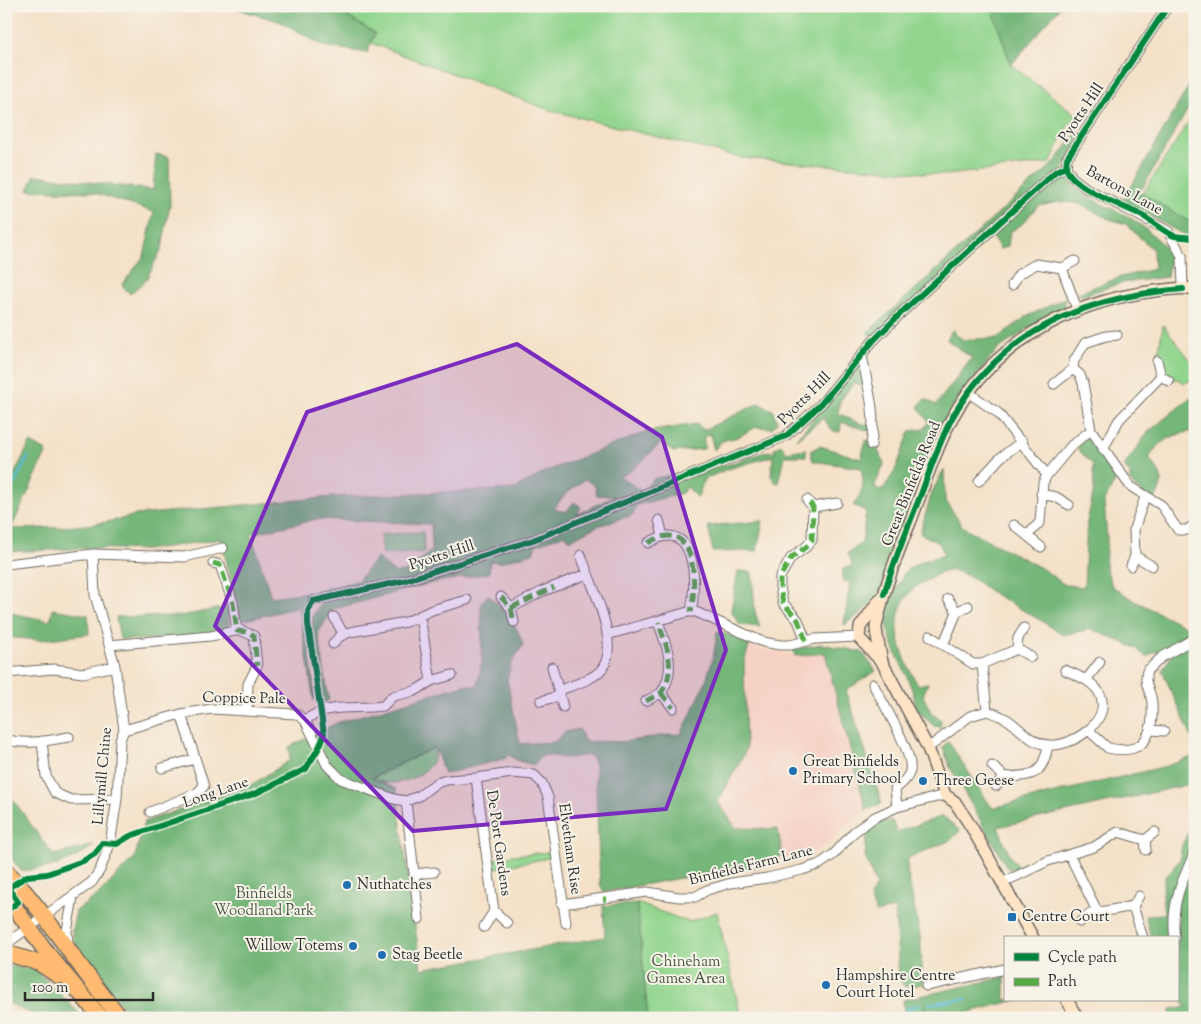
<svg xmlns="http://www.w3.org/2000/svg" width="1201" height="1024" viewBox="0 0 1201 1024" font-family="'Sorts Mill Goudy',serif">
  <rect width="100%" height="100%" fill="#f7f3e8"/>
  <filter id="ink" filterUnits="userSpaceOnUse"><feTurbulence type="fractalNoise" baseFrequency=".02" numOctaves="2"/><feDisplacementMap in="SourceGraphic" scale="10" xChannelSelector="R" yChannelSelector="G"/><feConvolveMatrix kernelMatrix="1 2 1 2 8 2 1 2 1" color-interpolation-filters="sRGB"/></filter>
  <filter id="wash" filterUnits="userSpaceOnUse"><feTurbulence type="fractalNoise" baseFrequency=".0096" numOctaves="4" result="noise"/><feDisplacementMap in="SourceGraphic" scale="20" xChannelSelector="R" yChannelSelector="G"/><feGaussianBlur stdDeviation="1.12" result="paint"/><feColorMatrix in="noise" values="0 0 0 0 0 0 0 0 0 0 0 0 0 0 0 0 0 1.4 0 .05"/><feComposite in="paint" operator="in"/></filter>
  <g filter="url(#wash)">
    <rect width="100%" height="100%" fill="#f4e1c8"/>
    <path fill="#f6d2c5" d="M736 644 795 656 825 653 866 810 818 850 775 863 767 841 736 828 718 801Z"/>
    <path fill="#92d58e" stroke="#5e805c" d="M351 6H991L1011 65 1078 116 1068 125 1050 163 946 175 742 158 549 110 371 43 375 33 348 17Z
      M1195 112V225L1142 195Z
      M1163 325 1195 366V379L1184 383 1177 379 1169 381 1157 362Z
      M423 532 424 552 382 555 380 535Z
      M435 747C438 768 411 783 391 783 385 783 377 780 371 779Z
      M554 852V857L491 869 490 860 512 855Z
      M637 903 689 922 717 912 741 1018H648Z"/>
    <path fill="#75b679" stroke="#507052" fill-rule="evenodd" d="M228 6H351L348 17 375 33 367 53 323 46 281 22Z
      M991 6H1061L1011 65Z
      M1195 75V97L1140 192 1195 225V241L1123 201Z
      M1075 135 1080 136 1063 170C1073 197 1110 205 1132 219 1146 228 1160 240 1170 253L1167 277 1122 283 1081 296 1078 293 1121 277 1154 269 1153 250 1126 224 1109 219 1077 203 1059 202 1038 206 1022 224 1010 232 1008 246 1000 249 992 235 909 313 874 338 867 333 1055 162Z
      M156 154 169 157 170 204 162 248 146 280 130 294 122 285 144 256 154 212 92 192 28 190 35 175 153 190Z
      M1065 298 1064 311 1032 326 997 350 955 403 940 431 920 479 878 596 861 613 844 625 850 582 842 581 843 569 851 566 852 562 847 553 862 543 866 511 853 505C863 493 865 483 861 468L813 461 810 451 820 446 861 459 866 440 875 443 884 464 874 488 882 491 895 471 910 431 924 429 929 422 918 407 925 399 936 405 972 358 947 340 952 330 963 340 997 338 1026 317Z
      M863 364 865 387 854 382 840 401 838 413 858 423 871 425 870 431 841 422 840 432 833 431 823 418 796 439 857 368Z
      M1190 398 1195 401V431C1174 434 1158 440 1149 459 1166 479 1164 481 1153 504L1130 482V474L1124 466 1148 432Z
      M759 403 774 411 777 422 772 428 756 427 738 437 722 441 714 450 710 434 704 436V449L673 452 662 442C648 454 635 471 620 476L641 491 655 478 726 465 768 451 776 453 774 448 782 445 786 452 806 449V456H785L779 483 775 482 771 475 773 456 728 469 704 479 698 498 687 487 682 493 637 505 632 515 595 527 570 540 565 534 536 545 533 553 500 562 490 561 489 573 436 582 333 609 318 633 329 700 323 703 315 660 312 617 322 601 316 596 315 591 357 581 377 558 395 573 408 571 432 550 431 524 317 519 251 534 271 597 308 592 304 606 315 698 314 701 299 607 241 621 221 539 146 550 92 548 6 552V490L30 443 47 451 11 529C54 528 96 527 136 515L332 497 515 489 547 471 646 432 697 424 704 430ZM585 479 595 486 597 495 615 496 577 514 581 507 574 502 566 512 553 509 566 494Z
      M1089 434 1115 472V482L1104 501 1107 540 1105 565 1112 586 1135 601 1195 631V744L1162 671 1173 653 1154 652 1146 657 1136 648 1091 629 1063 635C1042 620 1020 609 998 596 984 588 971 575 955 571 945 569 935 576 927 580 881 605 898 650 918 685L928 683 923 696 932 714 941 720 940 727 934 726 916 709C912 663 865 631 900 582 902 579 903 575 905 572 913 563 932 558 944 555L940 544 920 533 932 492 944 469 945 500 963 527 1041 568 1065 585 1084 587 1087 522 1094 490 1093 465 1076 447Z
      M763 521 757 551 713 552 708 526Z
      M738 571 752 572 755 612 760 627 740 625 731 611Z
      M488 595C506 610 516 623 523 645L511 664 507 680 520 744 554 742 565 732 579 729 585 742C600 740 617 743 629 741 647 738 663 735 681 734 698 701 714 669 717 632L751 640 744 662 746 750 718 802 736 828 778 829 782 855 766 866 708 873 604 892 600 884 595 764 590 755C582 755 574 758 566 758 551 758 545 748 534 765L516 760 509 755 504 759 444 774 435 747 372 778 396 789 421 969 605 937 603 906 637 903 648 1018H132L77 952 72 931 76 911 99 894 135 857 144 822 251 785 290 760 289 747 339 722 464 685 477 686 482 661 481 603Z
      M227 607 230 629 172 640 120 639 116 617 181 616Z
      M53 609 88 615 89 634 40 640 6 637V612L50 621Z
      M821 644 862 652 876 671 846 690 882 804 866 810 825 653 795 656 793 650Z
      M948 741 992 808 1167 766 1195 756V795L1191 784 998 827 1010 856 1019 868 1008 869 950 767 943 747Z
      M6 790 53 855 94 845C65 866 56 866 21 871L6 851Z
      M1195 795V1018H1169L1171 1009 1186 1007 1177 990V938H1151L1145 915 1164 914 1162 893 1165 877 1180 860 1182 845 1193 823Z
      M943 816 960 831 951 840 908 858 907 870 920 936 923 984 905 987 899 979 895 908 876 913 870 898 876 885 865 856 867 830 877 822 892 821 897 832Z
      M6 966 35 969 84 1018H40L6 1002Z
      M1005 977V1000H1017L946 1018H926L925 1002 924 1018H904L903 1000Z"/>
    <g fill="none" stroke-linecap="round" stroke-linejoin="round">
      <path stroke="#59bbd7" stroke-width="2.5" d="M6 499 28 457
        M929 1004 966 999
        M906 1009 920 1005"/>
    </g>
  </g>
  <g filter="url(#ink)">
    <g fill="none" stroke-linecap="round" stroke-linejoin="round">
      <g stroke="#716b62" stroke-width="11">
        <path id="street" d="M1066 167 1067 158 1168 6
          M1066 167 1072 177 1086 188 1168 231 1182 256 1183 289
          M1062 268 1075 261
          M1012 285 1019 274 1036 264 1062 268 1077 309
          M862 354C867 389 877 408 871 445
          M1157 361 1161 376 1169 381
          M1054 384 1073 369
          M969 393 998 413 1047 475 1072 445 1091 430 1130 486 1161 505 1178 530H1187L1195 524
          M1091 430 1083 383 1080 375 1073 369 1074 361 1085 343 1106 336 1117 335
          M1103 449 1119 420 1161 376
          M979 481 1000 458 1022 441
          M1041 494 1056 497 1069 505
          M813 507 837 503
          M659 520 663 536
          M1014 525 1041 547
          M1027 536 1040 522 1043 483 1047 475
          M648 543C697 514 697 583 691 612
          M1135 556 1152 566
          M213 563 220 565 233 603 237 631
          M6 564 93 554 184 557 223 548
          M1131 566 1135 556 1134 529 1145 497
          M501 597 511 608 514 622
          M948 599 957 612 968 606
          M313 601 403 581 533 540 786 436 821 404 873 341 902 312 1056 171 1066 167
          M511 608 543 591 587 574
          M334 617 344 635
          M420 617 431 681
          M1024 628 1018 638 1017 649 1031 657
          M607 635 688 612H696L763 642 780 645H790L815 639 858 637
          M930 636 973 664H982L1017 649
          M806 641 798 620 783 603 780 587V577L791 558 806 547 812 540 813 507 807 500
          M333 644 339 637 350 632 406 622 432 610 467 600
          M109 645 211 636 240 630 254 636 257 666 248 684 247 710
          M943 645 957 612
          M982 664 987 711C994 713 1001 716 1008 720 1022 730 1030 743 1049 745 1072 747 1110 722 1101 697 1096 682 1078 676 1065 670
          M552 667 563 707
          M6 673 54 669 83 673 115 666
          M1086 680 1100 662
          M873 684C882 702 914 753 910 771 908 779 901 784 895 789L897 807
          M560 690C573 685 589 681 599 672 625 649 589 581 581 555
          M661 693 673 708
          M541 701 559 696
          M646 701 661 693C677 670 667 646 658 622
          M305 720 327 765 341 779 394 799 406 801 419 796 436 783 447 780 476 778 513 773 534 775 542 783 548 797 566 923
          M305 720C332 702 353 710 383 706L393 696 415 691 431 681 452 675
          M124 730 181 714 212 709 296 714 305 720
          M1088 730 1108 748C1135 754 1150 745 1152 717 1152 711 1153 704 1151 697 1148 687 1144 682 1147 671L1162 657 1195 638
          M1151 730 1164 731
          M6 739C25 746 50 740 69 737
          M42 741 46 776 55 793 71 800 117 799
          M928 748 970 716 987 711
          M992 766 1005 777 996 786
          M162 768 195 759
          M1005 777C1034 776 1043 775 1048 745
          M476 778 494 911
          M406 801 419 919
          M150 812 197 793 204 786 181 714
          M1146 850 1145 840 1155 832
          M1070 856 1098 913
          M414 874 434 872
          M1002 883 1048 861 1094 847 1118 832 1145 840
          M562 904 647 892 679 897H695L707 890 731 883 767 878 802 870 820 864 834 854 854 832 875 817 897 807 945 795
          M1133 906 1143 938
          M1080 922 1090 914 1133 906 1139 896
          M484 927 494 911 507 923
          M1175 938C1170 906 1182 880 1195 852
          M6 944 92 882 100 870 110 844 117 799 120 740 124 730 115 666 95 595 93 554
          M68 946 67 931 73 897
          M926 986 1005 969"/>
      </g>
      <g stroke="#716b62" stroke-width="14">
        <path id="secondary" d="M880 599 860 627 859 638 882 662 928 748 945 795 955 802 972 828 1033 938
          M882 662C880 651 877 639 876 628 876 623 879 615 880 610 887 579 899 549 911 520 924 486 935 450 952 418 1001 329 1097 290 1195 288
          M1067 1000 1077 1018"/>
      </g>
      <g stroke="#716b62" stroke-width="18">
        <path id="highway" d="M6 871C49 916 80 971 121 1018
          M6 895 47 953 101 1018
          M6 953 39 963 59 976"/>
      </g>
      <use href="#street" stroke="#fff" stroke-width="9"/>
      <use href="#secondary" stroke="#ffe4c6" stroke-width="11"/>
      <use href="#highway" stroke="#febb71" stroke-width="15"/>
      <path stroke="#54ab44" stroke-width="5" stroke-dasharray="10 5" stroke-linecap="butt" d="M648 543C697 514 697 583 691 612
        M213 563 220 565 233 603 237 631 249 632 254 636 257 666
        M501 597 511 608 514 622
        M511 608 554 587
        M806 641 798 620 783 603 780 587V577L791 558 806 547 812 540 813 507 807 500
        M661 693 673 708
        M646 701 661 693C677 670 667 646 658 622
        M603 899H606"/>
      <g stroke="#f7f3e8" stroke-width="9">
        <path id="cycleway" d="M1066 167 1067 158 1168 6
          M1066 167C1071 188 1124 206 1143 216 1153 222 1162 230 1172 235 1178 238 1188 236 1195 239
          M884 594C894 560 908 527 921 494 931 468 939 442 952 418 1001 330 1088 296 1183 289
          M6 911 18 902 8 888 27 876 47 874 83 861 95 854 102 843 117 844 130 836 254 794 306 769C312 757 322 747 324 734L308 624V611L313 601 403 581 533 540 786 436 821 404 873 341 902 312 1056 171 1066 167"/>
      </g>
      <use href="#cycleway" stroke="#00873e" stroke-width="6"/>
    </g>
  </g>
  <path fill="#7b2cbf" fill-opacity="0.2" stroke="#7b2cbf" stroke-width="4" stroke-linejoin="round" d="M517 344 662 437 726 650 666 809 413 831 215 626 307 412Z"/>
  <g fill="#1f6fb2" stroke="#f7f3e8" stroke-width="2">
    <circle cx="793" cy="771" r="5"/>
    <circle cx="923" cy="781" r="5"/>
    <circle cx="347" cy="885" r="5"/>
    <rect x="1007" y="912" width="10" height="10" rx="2.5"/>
    <circle cx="353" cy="946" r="5"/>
    <circle cx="382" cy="955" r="5"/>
    <circle cx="826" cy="985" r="5"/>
  </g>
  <g text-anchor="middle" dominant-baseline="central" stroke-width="4" stroke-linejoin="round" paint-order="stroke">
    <g font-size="15" fill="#2b2b2b" stroke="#f7f3e8">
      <text transform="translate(1082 113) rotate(-56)">Pyotts Hill</text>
      <text transform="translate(1124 191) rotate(29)">Bartons Lane</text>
      <text transform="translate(805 399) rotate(-45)">Pyotts Hill</text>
      <text transform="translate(912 484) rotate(-68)">Great Binfields Road</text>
      <text transform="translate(442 556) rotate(-18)">Pyotts Hill</text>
      <text transform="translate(244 699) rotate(1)">Coppice Pale</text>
      <text transform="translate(103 776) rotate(-85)">Lillymill Chine</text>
      <text transform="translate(216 793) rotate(-19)">Long Lane</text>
      <text transform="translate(498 843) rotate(82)">De Port Gardens</text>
      <text transform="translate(569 849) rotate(82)">Elvetham Rise</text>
      <text transform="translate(751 866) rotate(-14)">Binfields Farm Lane</text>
    </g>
    <g font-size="15" fill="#2b2b2b" stroke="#f7f3e8" text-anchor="start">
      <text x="803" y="762">Great Binfields<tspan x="803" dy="17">Primary School</tspan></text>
      <text x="933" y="781">Three Geese</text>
      <text x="357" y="885">Nuthatches</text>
      <text x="1022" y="917">Centre Court</text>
      <text x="343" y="946" text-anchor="end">Willow Totems</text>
      <text x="392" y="955">Stag Beetle</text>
      <text x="836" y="976">Hampshire Centre<tspan x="836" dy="17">Court Hotel</tspan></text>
    </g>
    <g font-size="15" fill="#455644" stroke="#f7f3e8">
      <text x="264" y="894">Binfields<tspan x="264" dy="17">Woodland Park</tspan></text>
      <text x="686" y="962">Chineham<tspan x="686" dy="17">Games Area</tspan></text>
    </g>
  </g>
  <rect width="1201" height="1024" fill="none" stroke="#f7f3e8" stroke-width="25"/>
  <rect x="1004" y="936" width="175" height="65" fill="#f7f3e8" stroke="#a5a39c"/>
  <rect x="1014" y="953" width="25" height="8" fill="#00873e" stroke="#a5a39c"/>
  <text x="1048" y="962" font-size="15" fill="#2b2b2b">Cycle path</text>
  <rect x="1014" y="978" width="25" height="8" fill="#54ab44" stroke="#a5a39c"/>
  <text x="1048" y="986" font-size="15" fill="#2b2b2b">Path</text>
  <path d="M25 992v8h128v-8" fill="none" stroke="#2b2b2b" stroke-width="2.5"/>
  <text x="32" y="992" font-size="15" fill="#2b2b2b" stroke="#f7f3e8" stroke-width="4" paint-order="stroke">100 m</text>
</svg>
